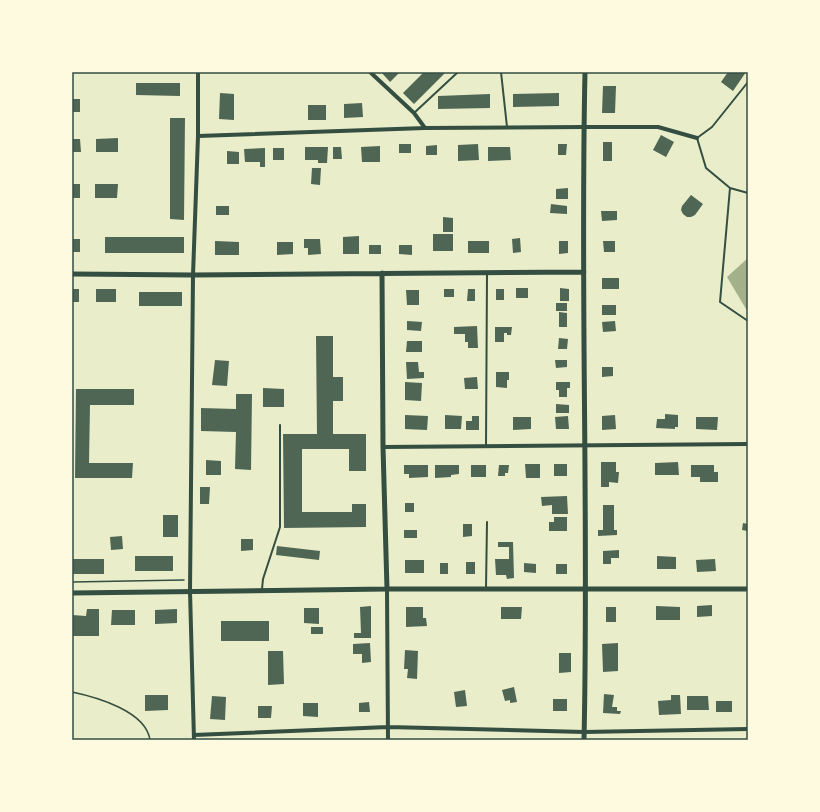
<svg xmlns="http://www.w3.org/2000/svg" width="820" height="812" viewBox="0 0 820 812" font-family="Ubuntu,sans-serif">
  <rect width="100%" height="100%" fill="#e9edc9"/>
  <path fill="#a3b18a" d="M748 258V309H746L727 277Z"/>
  <path fill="#4f6655" d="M381 72H400L390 82Z
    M424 72H446L414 104 403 93Z
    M728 72H746L733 91 721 82Z
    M136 83H180V96L136 95Z
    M603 86H616L615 113H602Z
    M220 93 234 94V120L219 119Z
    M559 93V106L513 107V94Z
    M490 94V108L438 109V96Z
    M72 99H80V112H72Z
    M362 103 363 117 344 118V104Z
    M308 105H326V120H308Z
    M170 118H185L184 220 170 219Z
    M661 135 674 142 666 157 653 150Z
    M118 138V152H96V139Z
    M72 139H80L81 152H72Z
    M603 142H612V161H603Z
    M399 144H411V153H399Z
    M478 144 479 160 458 161V145Z
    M558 144H567L566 155H558Z
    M437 145V155H426V146Z
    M380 146V162H362L361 147Z
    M305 147H328L327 163H318V160H305Z
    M333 147H341L342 159H333Z
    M488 147H510L511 160 488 161Z
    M265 148V167H260V162H245L244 149Z
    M273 148H284V160H273Z
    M227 151 239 152V164H227Z
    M312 168H321L320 185 311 184Z
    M72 184H80V198H72Z
    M95 184H118L117 198H95Z
    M568 188V199H556V189Z
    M691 195 703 204 695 215 691 217H687L683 214 681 210 682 206Z
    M551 204 567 206V214L550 213Z
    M216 206H229V215H216Z
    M601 211H617V220L602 221Z
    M443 217 453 218V232H443Z
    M433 234H453V251H433Z
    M359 236V254H343V237Z
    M105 237H184V253H105Z
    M520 238 521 252 513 253 512 239Z
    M72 239H80V252H72Z
    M304 239H320L321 254 308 255V248H304Z
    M215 241 239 242V255H215Z
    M468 241H489V253H468Z
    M559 241H568V253L559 254Z
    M603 241H615V252H604Z
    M277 242H293V254L277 255Z
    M369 245H381V254H369Z
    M399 245H412V255L399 254Z
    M602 278H619V289H602Z
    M516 288H528V298H516Z
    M560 288 569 289V301H560Z
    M72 289H79V302H72Z
    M96 289H116V302H96Z
    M444 289H454V297H444Z
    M468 289H475V301H467Z
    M496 289H504V300H496Z
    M406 290H419V305H407Z
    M139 292H182V306H139Z
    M556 303H567V311H556Z
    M602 305H616V315H602Z
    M559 312 567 313V327H559Z
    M407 321 422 322 421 331 407 330Z
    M615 321 616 331 603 332 602 322Z
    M477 326 478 348H468V342H465V334H454V327Z
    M495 327H512L511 335H507V333H504V342H495Z
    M316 336H333V377H343V401H333V434H366V471H349V449H302V512H352V504H366V527L284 528 283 434H317Z
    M559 338 568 339 567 349H558Z
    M407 341H422V352H406Z
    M215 360 229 361 227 386 212 385Z
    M555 360H567V367L556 368Z
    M406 362H418L419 372H424V378L407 379Z
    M602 367H613V376L602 377Z
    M496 372H509V380H507V388L496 387Z
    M477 377 478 389H465L464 378Z
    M405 382 422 383 421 401 405 400Z
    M556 382H570V388H567V397H559V390H556Z
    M263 388 284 389V407H263Z
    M76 389H134V405H90L89 463H133L132 478H75Z
    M236 394H252L251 470 235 469 236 432 201 431V408L236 409Z
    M556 404 569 405V413H556Z
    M665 414 678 415V427H675V429L656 428 657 419H665Z
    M405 415 428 416 427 430 405 429Z
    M445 415 462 416 461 429H445Z
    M615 415 616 429 602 430V416Z
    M472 416H479V430H466V421H472Z
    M568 416 569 429H556L555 417Z
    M513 417H531V429L513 430Z
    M696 417H718L717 430 696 429Z
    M206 460 221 461V475H206Z
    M601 462H616V472H619L618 483 609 482V487H601Z
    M678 462 679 475H655V463Z
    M525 464H540V478H526Z
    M554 464H567V476H554Z
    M404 465H428V477L409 478V474H404Z
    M435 465H459V474L451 475V477L435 478Z
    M471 465H486V477H471Z
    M499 465H509L508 473H505V476H498Z
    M691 465H714V472H718V482H700V477H691Z
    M200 487H210L209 504H200Z
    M567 496 568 514H552V505L542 506 541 497Z
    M405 503H414V512H405Z
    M603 505H614V530H617V535L598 536V530H603Z
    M163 515H178V537H163Z
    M554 517H567V531H549V522H554Z
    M743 523 748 524V531L742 530Z
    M463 524H472V536L463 537Z
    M404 530H417V538H404Z
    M122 536 123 549 111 550 110 537Z
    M241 539H253V550L241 551Z
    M498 542H513L514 578 507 579 506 575H496L495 559H509V547H498Z
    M277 546 320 551 319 560 276 555Z
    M619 550V558H611V564H603V551Z
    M135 556H173V571H135Z
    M657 556 676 557V569H657Z
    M72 559H104V574H72Z
    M715 559 716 571 697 572 696 560Z
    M405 560H424V573H405Z
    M466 562H475V574H466Z
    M440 563H448V574H440Z
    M524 563 536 564V573L524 572Z
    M556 564H567V574H556Z
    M712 605V616L697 617V606Z
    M371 606V638H354V633H361L360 607Z
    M656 606 680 607V620H656Z
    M406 607H423V618H426L427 626 406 627Z
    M501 607H522L521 619H501Z
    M606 607H616V622H606Z
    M304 608H319V624L304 623Z
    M87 609H99V636H72V615L86 616Z
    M177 609V623L155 624V610Z
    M112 610H135V625H111Z
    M221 621H269V641H221Z
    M311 627H323V634H311Z
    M370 643 371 662 362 663V654H353V644Z
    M618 643V671L603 672 602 644Z
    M405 650 418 651 417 679 407 678 408 669H404Z
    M268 651H283L284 684 268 685Z
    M559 653H571V672L559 673Z
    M514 687 517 702 510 703V700L505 701 502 690Z
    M465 690 467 706 456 707 454 692Z
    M604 694 614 695 612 707H617V711H621L620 714 603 713Z
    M145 695H168V710L145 711Z
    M671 695H680L681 714 659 715 658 701 671 700Z
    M212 696 226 697 225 720 210 719Z
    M687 696H708L709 710H687Z
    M553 699H567V711H553Z
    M716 701H732V712H716Z
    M369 702 370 712H359V703Z
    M303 703H318V717L303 716Z
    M258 706H272L271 718H258Z"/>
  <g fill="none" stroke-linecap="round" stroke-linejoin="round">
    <path stroke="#344e41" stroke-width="1.5" d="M72 582 184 580
      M72 692C96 697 146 711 150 740"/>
    <path stroke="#344e41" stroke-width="2" d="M501 72 507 127
      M748 82 712 127 697 138 706 168 730 188 748 193
      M414 113 458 72
      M730 188 720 302 748 321
      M486 446 487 274
      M486 588 487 522
      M262 589 263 579 280 527V425"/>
    <path stroke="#344e41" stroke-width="4" d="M370 72 414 113 425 128
      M198 136 425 128 584 127H658L697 138
      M383 447 748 444
      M387 589 388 740
      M194 735 388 727 584 732 748 729
      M194 740 190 591 193 275 198 136V72"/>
    <path stroke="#344e41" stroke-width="5" d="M382 273 383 447 387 589
      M72 274 193 275 584 272
      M72 593 387 589H748
      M584 740C589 517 580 295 585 72"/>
  </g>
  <rect width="820" height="812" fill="none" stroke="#fefae0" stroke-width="146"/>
  <rect x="73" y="73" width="674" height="666" fill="none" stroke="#344e41" stroke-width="1.5"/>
</svg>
